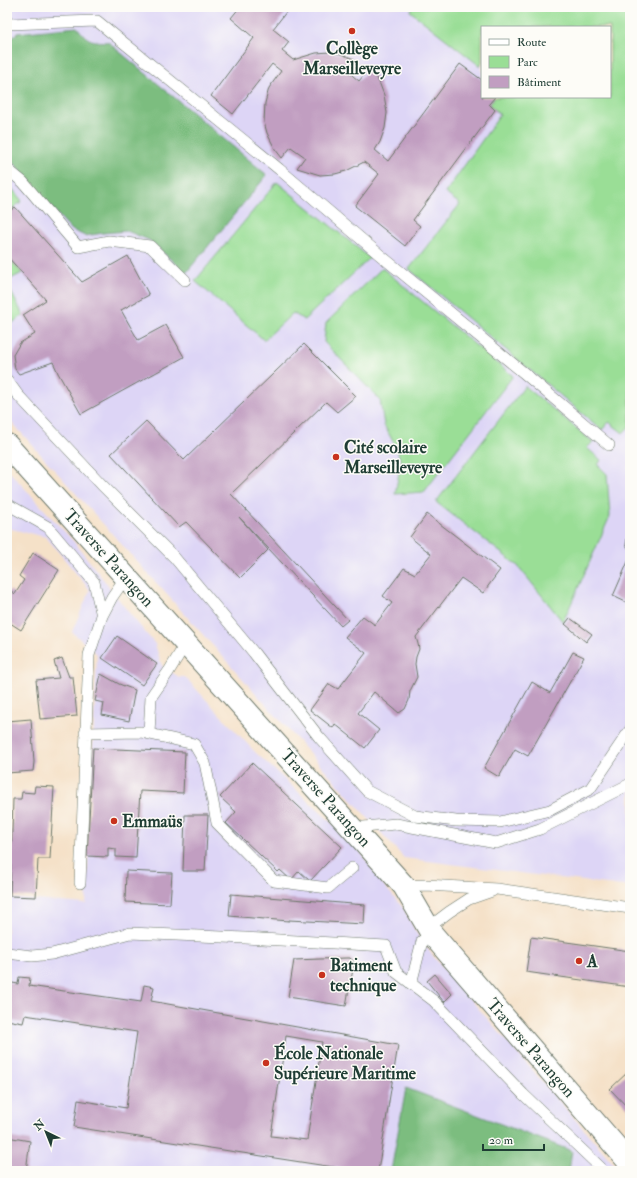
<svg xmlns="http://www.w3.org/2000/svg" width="637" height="1178" font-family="'IM FELL Double Pica',serif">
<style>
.built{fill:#ddd5f6;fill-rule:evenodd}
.green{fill:#9ade96;stroke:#5c8e65}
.forest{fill:#7bbd7f;stroke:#4d7d5a}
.building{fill:#c19ec1;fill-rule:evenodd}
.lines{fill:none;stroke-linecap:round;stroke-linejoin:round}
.lane-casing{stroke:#6a7668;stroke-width:12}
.street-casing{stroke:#6a7668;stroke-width:24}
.lane{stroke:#fff;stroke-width:11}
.street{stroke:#fff;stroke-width:22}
.poi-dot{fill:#c8321e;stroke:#fdfcf7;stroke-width:1.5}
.labels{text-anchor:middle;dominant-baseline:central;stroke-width:3;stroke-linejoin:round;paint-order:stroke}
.poi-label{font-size:17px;font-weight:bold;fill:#1f3d34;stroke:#fdfcf7;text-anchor:start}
.street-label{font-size:17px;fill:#1f3d34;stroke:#fdfcf7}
</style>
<rect width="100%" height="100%" fill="#fdfcf7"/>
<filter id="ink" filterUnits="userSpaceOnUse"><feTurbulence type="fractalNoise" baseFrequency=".025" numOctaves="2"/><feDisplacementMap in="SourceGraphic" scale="8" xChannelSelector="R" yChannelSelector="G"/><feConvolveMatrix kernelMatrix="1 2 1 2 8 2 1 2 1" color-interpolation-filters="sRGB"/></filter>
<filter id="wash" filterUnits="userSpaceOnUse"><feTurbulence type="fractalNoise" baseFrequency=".012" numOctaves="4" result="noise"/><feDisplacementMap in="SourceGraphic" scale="16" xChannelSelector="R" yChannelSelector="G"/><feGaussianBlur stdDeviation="0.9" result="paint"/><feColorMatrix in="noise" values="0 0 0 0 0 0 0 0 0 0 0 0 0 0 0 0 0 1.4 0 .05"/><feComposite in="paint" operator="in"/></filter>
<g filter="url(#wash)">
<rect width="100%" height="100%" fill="#f5e1c8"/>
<path class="built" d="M7 7H630V887L404 858 7 417ZM482 27H610V97H482Z
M7 469 76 544 130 614 155 644 162 666 179 677H185L255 752 356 845 382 883 404 909 416 932 432 955 620 1171H7V898L86 904 97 654 72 632 90 590 46 537 7 528Z"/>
<path class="green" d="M413 7H621L630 18V426L623 433 609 422 602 430 409 269 460 204 445 193 500 115 489 104 495 97H610V27H482V62L480 66 410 11Z
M7 182 22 201 8 212 7 211Z
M277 182 370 258 304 320 293 313 264 340 195 281Z
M7 256 22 273 7 281Z
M382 268 513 376 424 492 395 494 401 462 396 447 384 425 380 400 324 342 326 323Z
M7 284 23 315 7 327Z
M525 386 593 442 587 448 601 460 598 465 607 474 610 516 563 622 518 566 436 502Z"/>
<path class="forest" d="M77 27C88 41 90 41 108 42L267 175 186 273 149 240 127 231 103 233 85 236 72 230 58 215 14 163 7 157V42L17 33Z
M406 1088 572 1151 569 1171H391Z"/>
<g id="blocks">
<path class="building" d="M240 7H290L273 29 289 42 282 51 293 60 316 53 330 52 341 54 354 59 346 70 359 81 368 70 373 74 379 82 384 95 387 113 385 128 380 142 375 150 388 161 460 64 482 80V97H495L489 104 495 110 413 220 420 226 405 246 355 206 379 174 364 162 346 171 335 174 320 175 297 168 305 157 291 147 282 158 275 149 267 133 264 122 265 103 269 88 281 71 272 64 233 114 211 96 254 38 231 18Z
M15 207 82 282 128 256 149 295 121 310 138 340 166 325 184 357 81 414 58 373 53 362 19 374 15 369 13 355 20 343 35 334 23 315 46 300 7 256V213Z
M304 344 356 396 337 412 326 402 231 494 348 620 341 626 239 517 268 550 240 578 186 522 179 527 111 454 146 421 184 460Z
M427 514 500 570 483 593 461 578 416 637 418 644 419 649 416 657 415 664 417 677 410 691 409 700 405 709 399 713 374 692 358 713 379 730 365 748 335 724 333 728 310 710 329 684 338 689 366 653 345 637 363 616 375 625 392 603 383 596 404 568 415 574 431 554 410 537Z
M630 536V551L626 545 627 537Z
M33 553 59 570 21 630 7 621V594L10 590 15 594 24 580 19 576Z
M630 557V604L613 596Z
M570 618 592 634 586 642 565 624Z
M117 636 157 664 142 685 102 658Z
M573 652 584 657 528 756 515 749 499 777 484 768 532 682 550 693Z
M62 658 69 677H73L77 716 40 719 36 680 59 678 54 661Z
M101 674 119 684 135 690 129 721 102 715 104 703 95 701Z
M31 719 34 762 33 771 7 773V721Z
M93 748 185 752 183 793 140 791 136 858 116 857V849L108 848V857L87 856Z
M252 763 342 847 310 881 299 871 291 880 280 870 278 872 226 823 236 812 220 797Z
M35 786 54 787 50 859H38L36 897 10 896 13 799H21L22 792 34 793Z
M185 815H208L205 871H183Z
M126 871 172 873 170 904 125 902Z
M231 894 365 905 364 924 289 920V921L229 916Z
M531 937 630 951V987L526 972Z
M346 958H350L353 961 354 965 350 984 361 986 362 988 360 991 349 989 346 1006 288 997 294 960Z
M435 974 452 994 444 1002 427 981Z
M19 977 30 978 29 986 141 1002 144 985 154 987 151 1001 398 1045 378 1171H359L74 1127 78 1100 126 1108 137 1032 25 1015 23 1023 7 1020V982L18 984ZM286 1036 322 1042 307 1140 271 1136Z
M630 1070V1110L610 1089Z
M7 1137 30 1141 26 1171H7Z"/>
</g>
</g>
<g filter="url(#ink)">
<use href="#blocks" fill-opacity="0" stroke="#6a7668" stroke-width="1"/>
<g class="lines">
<g class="lane-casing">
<path id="lane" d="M7 24 97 21 279 169 380 255 524 373 609 445
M7 169 23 182 78 247 109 241 150 246 185 280
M7 380 17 394 102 485 174 557 254 653 319 737 367 791 415 816 456 821 500 822 550 810 590 789 630 730
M7 504 48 527 94 582 102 616
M85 733 141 732 194 744 205 763 217 823 274 881 328 888 352 868
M149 733 151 697 169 671 186 643
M353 828 396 824 496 843 540 829 630 784
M80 883 89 655 102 616 112 597 126 577
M404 886 426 885 497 889 630 908
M428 928 449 912 469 899 492 891
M7 953 32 956 52 954 130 933 245 938 386 946 396 972 434 1001 523 1094 600 1167 601 1171
M411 984 422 941 432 934"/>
</g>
<g class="street-casing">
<path id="street" d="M7 445 404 886 432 934 630 1163"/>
</g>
<use href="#lane" class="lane"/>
<use href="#street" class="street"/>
</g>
</g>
<g class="poi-dot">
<circle cx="352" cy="31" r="4"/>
<circle cx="336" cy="457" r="4"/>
<circle cx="114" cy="821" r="4"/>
<circle cx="579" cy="961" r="4"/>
<circle cx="322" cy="975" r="4"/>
<circle cx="266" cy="1063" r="4"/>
</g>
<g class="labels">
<g class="poi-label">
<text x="352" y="48" text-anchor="middle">Collège<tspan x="352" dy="20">Marseilleveyre</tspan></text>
<text x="344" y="447">Cité scolaire<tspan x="344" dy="20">Marseilleveyre</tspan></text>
<text x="122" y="821">Emmaüs</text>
<text x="587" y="961">A</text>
<text x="330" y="965">Batiment<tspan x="330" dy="20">technique</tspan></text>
<text x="274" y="1053">École Nationale<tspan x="274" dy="20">Supérieure Maritime</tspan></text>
</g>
<g class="street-label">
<text transform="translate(109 558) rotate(48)">Traverse Parangon</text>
<text transform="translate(326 798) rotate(48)">Traverse Parangon</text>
<text transform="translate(531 1048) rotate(49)">Traverse Parangon</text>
</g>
</g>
<rect width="637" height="1178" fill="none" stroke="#fdfcf7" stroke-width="24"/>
<rect x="481" y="26" width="130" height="72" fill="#fdfcf7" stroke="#a4b0a9"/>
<rect x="489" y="39" width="20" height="6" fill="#ffffff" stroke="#a4b0a9"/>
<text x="517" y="46" font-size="12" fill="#1f3d34">Route</text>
<rect x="489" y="56" width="20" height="12" fill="#9ade96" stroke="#a4b0a9"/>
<text x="517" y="66" font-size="12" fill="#1f3d34">Parc</text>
<rect x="489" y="76" width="20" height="12" fill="#c19ec1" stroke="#a4b0a9"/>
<text x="517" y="86" font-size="12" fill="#1f3d34">Bâtiment</text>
<g transform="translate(46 1132) rotate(317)" stroke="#fdfcf7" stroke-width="3" paint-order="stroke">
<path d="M0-3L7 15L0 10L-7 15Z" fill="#1f3d34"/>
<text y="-6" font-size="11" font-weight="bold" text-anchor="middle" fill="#1f3d34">N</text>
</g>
<path d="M483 1144v6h61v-6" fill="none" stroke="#1f3d34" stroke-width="2"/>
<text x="489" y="1144" font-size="12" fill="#1f3d34" stroke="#fdfcf7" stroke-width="3" paint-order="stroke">20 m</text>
</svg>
